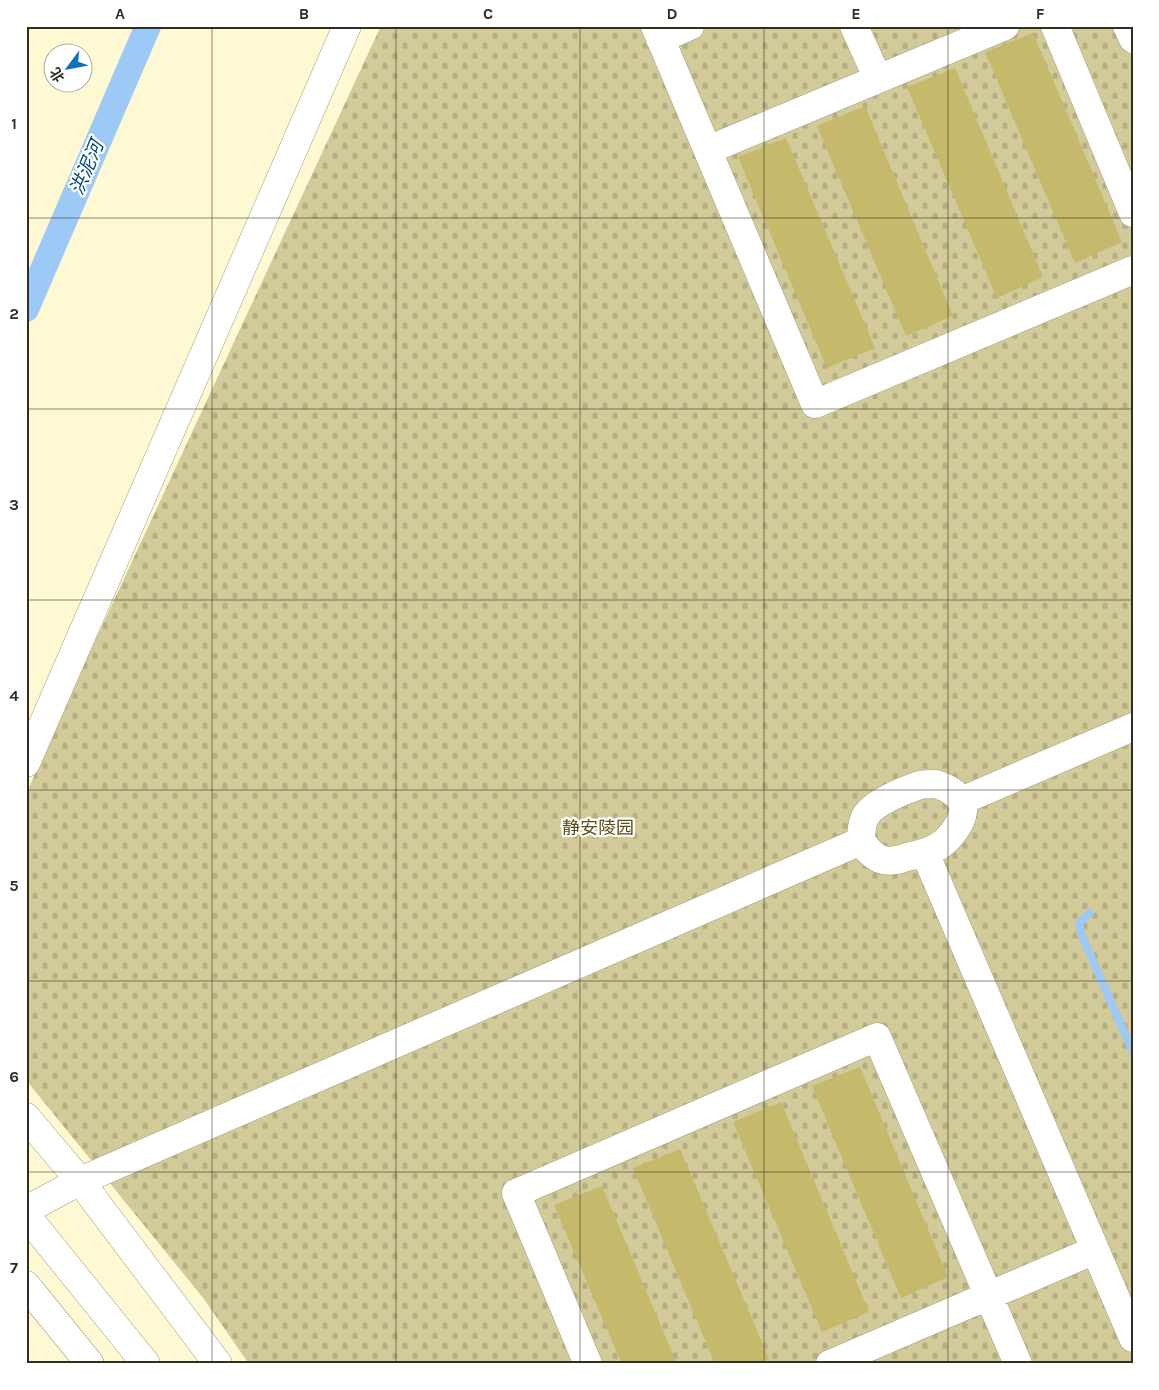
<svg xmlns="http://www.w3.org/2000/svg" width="1159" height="1390" font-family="Karla,'Noto Sans SC',sans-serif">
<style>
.cemetery{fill:url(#cemetery-stones)}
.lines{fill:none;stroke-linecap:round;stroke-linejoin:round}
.stream{stroke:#9cc9f6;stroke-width:8}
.canal{stroke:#9cc9f6;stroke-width:26}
.building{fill:#c5b96c}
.minor-casing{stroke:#a39e7b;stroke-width:29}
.highway-casing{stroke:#a39e7b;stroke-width:29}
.minor{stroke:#fff;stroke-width:28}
.highway{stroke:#fff;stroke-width:28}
.grid{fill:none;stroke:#312e20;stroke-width:1;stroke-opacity:0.55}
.labels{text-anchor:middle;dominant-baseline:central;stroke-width:4.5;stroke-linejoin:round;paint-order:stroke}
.park-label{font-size:18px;fill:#5a5016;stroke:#fff}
.water-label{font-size:19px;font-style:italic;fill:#024677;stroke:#fff}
.neatline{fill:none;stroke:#312e20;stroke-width:2}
.grid-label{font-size:16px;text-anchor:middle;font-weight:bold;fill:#312e20}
</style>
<defs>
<pattern id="cemetery-stones" width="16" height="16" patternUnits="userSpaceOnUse" patternTransform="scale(1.25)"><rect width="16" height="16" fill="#d2ca98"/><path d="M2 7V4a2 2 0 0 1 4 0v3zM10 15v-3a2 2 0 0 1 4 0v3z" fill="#b5ae83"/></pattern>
</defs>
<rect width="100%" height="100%" fill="#fef8d3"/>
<path class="cemetery" d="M381 26H1133V1364H249L204 1299 26 1080V795L49 740Z"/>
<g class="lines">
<path class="stream" d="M1090 913 1079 923 1082 936 1133 1052"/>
<path class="canal" d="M26 309 148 26"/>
</g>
<path class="building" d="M1033 33 1122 242 1075 263 985 52Z
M955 68 1043 277 997 298 907 87Z
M865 106 953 316 906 336 817 126Z
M786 138 875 348 827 368 738 157Z
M860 1067 948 1277 901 1298 812 1086Z
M781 1102 869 1312 822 1332 733 1122Z
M680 1149 769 1359 757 1364H715L633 1168Z
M602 1186 677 1364H622L554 1205Z"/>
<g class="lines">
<g class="minor-casing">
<path id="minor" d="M655 26 815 404 1133 270
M854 26 878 79
M1055 26 1133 213
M1127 26 1133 39
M660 39 690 26
M708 150 1005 26
M26 763 347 26
M936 784C945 787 956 792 961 801 969 816 951 838 939 846 930 852 918 855 907 857 899 860 888 862 880 859 871 855 866 848 861 841 861 833 862 824 865 817 872 803 905 790 920 785 925 784 931 784 936 784Z
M961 801 1133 727
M925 853 1133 1338
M26 1117 80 1181 218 1364
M26 1210 80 1181 861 841
M588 1364 516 1193 877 1037 1018 1364
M830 1364 1095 1250"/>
</g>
<g class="highway-casing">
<path id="highway" d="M26 1215 146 1364
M26 1285 90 1364"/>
</g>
<use href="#minor" class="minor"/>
<use href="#highway" class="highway"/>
</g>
<path class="grid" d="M212 26V1364M396 26V1364M580 26V1364M764 26V1364M948 26V1364M26 218H1133M26 409H1133M26 600H1133M26 790H1133M26 981H1133M26 1172H1133"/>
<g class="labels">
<g class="park-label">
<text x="598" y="828">静安陵园</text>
</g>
<g class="water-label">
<text transform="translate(87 168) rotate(-67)">洪泥河</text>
</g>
</g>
<rect width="1159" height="1390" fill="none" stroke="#ffffff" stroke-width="55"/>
<g transform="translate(68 68) rotate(238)"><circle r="24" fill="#ffffff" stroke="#adaba6"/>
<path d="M0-4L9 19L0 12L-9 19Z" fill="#0c73bf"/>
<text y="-8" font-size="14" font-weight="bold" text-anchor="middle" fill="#312e20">北</text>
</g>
<rect x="28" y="28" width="1104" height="1334" class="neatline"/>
<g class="grid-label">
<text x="120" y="19">A</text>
<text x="304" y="19">B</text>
<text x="488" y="19">C</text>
<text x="672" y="19">D</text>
<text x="856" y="19">E</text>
<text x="1040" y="19">F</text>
<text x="14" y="129">1</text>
<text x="14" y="319">2</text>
<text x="14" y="510">3</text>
<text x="14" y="701">4</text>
<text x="14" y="891">5</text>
<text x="14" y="1082">6</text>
<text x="14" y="1273">7</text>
</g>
</svg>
